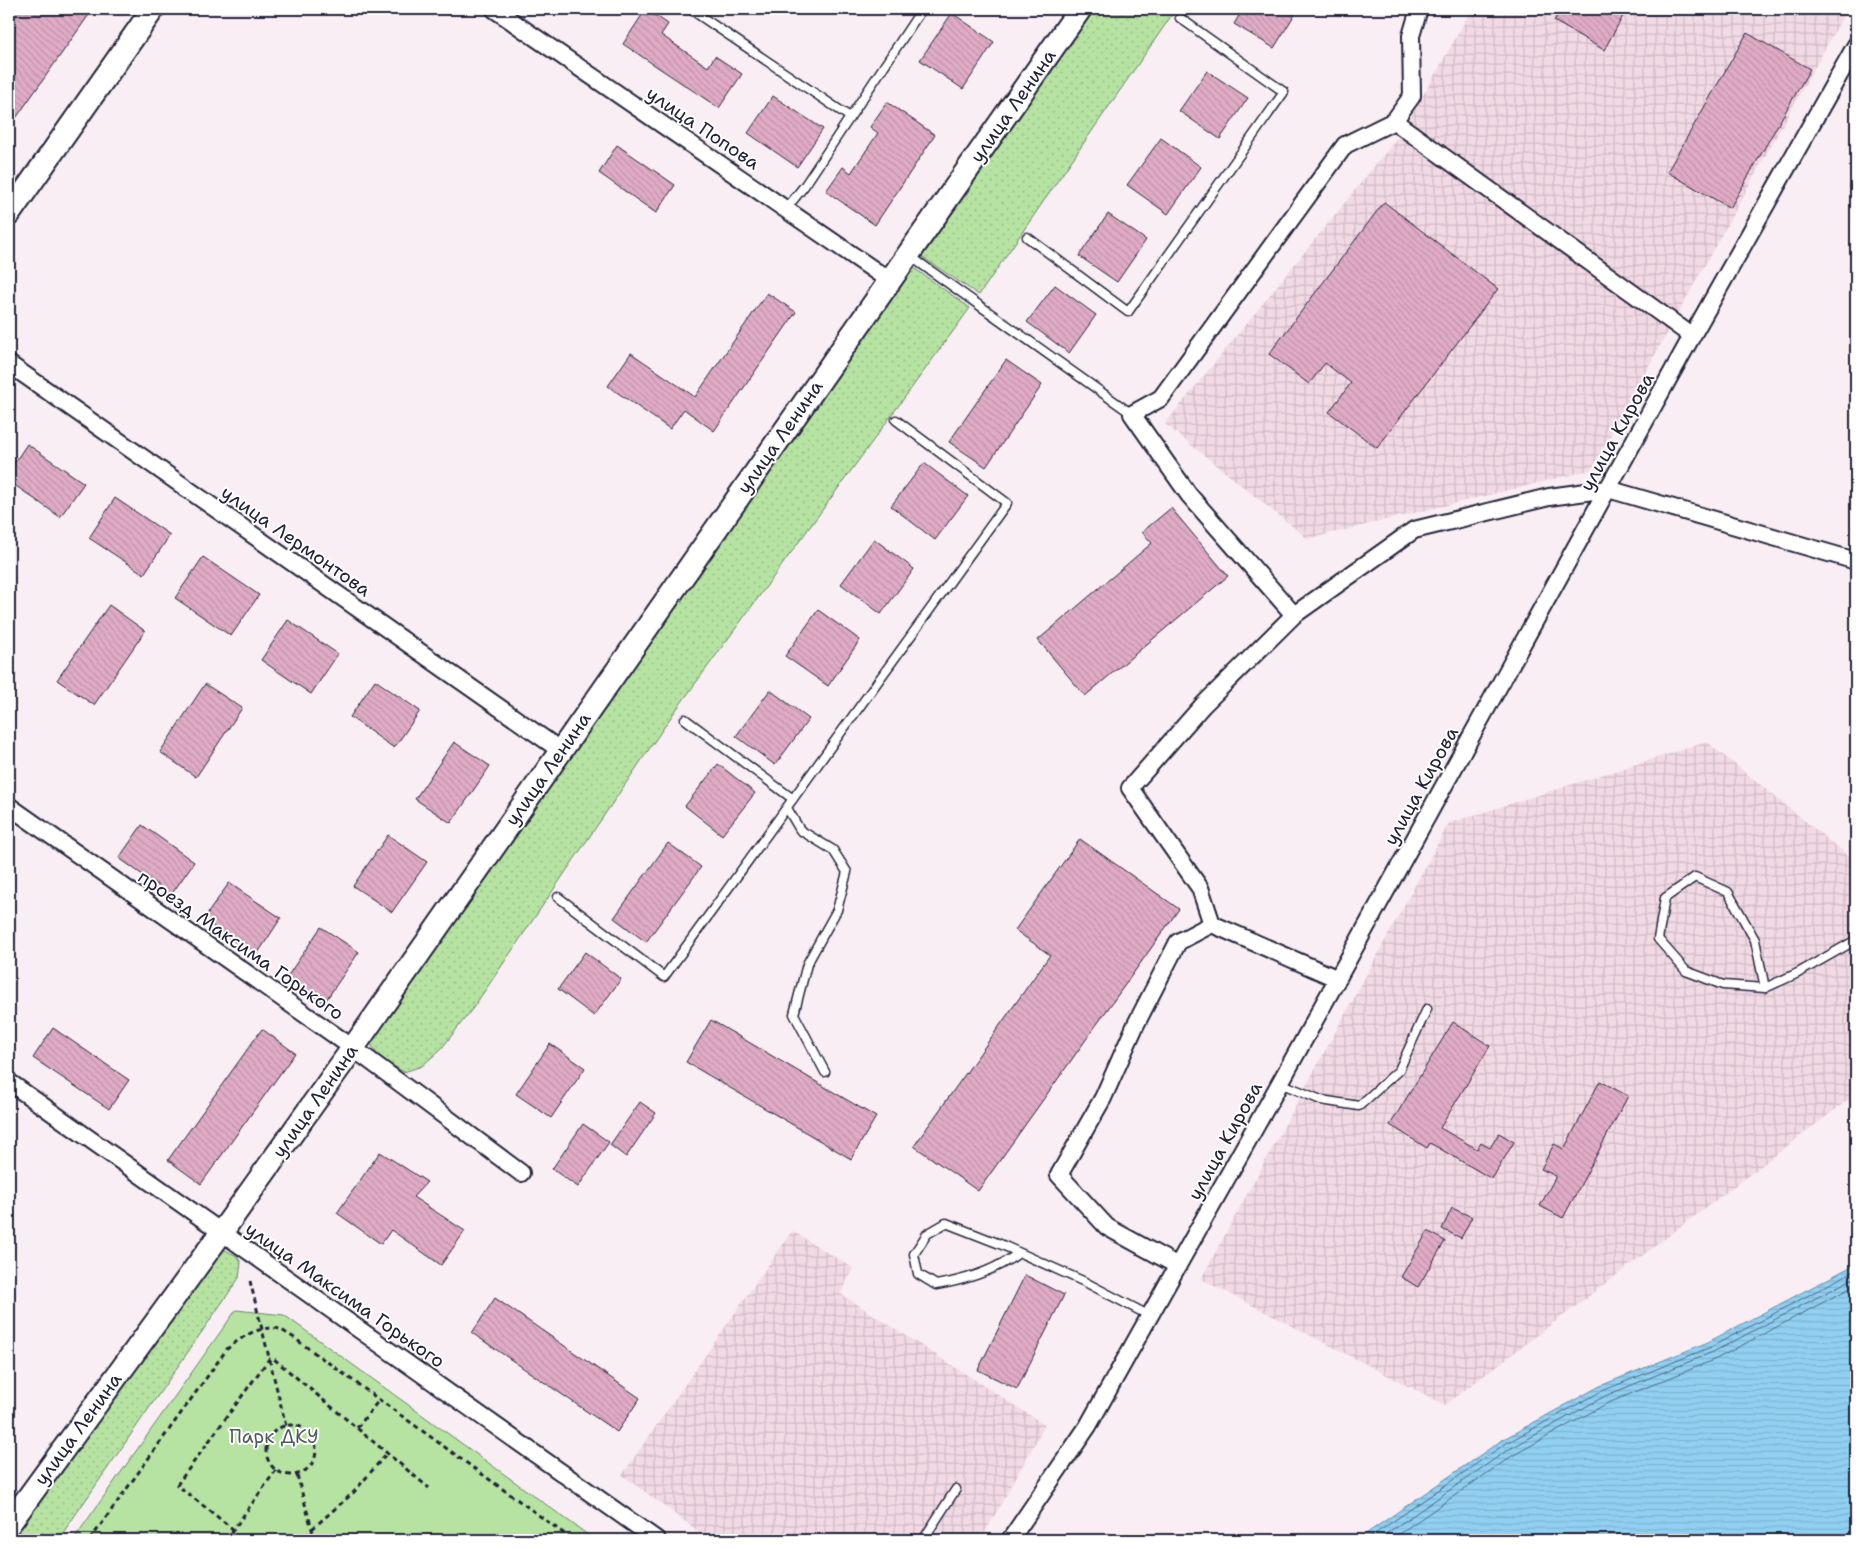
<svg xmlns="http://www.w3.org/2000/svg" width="1865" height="1549" font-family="'Shantell Sans',sans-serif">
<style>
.industrial{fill:url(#industrial-grid)}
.grass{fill:url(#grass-dots);stroke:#6c826e}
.park{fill:#b6e3a1;stroke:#6c826e}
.water{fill:url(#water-rules);stroke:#658aa9}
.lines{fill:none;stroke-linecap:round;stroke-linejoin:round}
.shore{stroke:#4e6884;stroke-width:1}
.building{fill:url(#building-back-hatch);stroke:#22223b}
.lane-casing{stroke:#22223b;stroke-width:11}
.street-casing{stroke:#22223b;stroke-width:20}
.secondary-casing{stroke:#22223b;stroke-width:26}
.path{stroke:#22223b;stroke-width:3;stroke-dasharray:5 4;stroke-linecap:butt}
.lane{stroke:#fff;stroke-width:8}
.street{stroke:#fff;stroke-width:16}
.secondary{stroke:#fff;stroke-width:22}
.labels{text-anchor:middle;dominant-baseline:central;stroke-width:4;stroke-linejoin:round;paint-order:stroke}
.street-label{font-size:19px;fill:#22223b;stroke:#fff}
.park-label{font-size:19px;fill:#4e5c5a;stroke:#fff}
</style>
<defs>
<pattern id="industrial-grid" width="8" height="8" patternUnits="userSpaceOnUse" patternTransform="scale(1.25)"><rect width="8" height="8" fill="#f2dae5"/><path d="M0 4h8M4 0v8" fill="none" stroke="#cfbbc5"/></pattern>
<pattern id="grass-dots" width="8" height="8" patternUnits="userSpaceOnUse" patternTransform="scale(1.25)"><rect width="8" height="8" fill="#b6e3a1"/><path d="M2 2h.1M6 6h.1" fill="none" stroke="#9cc28c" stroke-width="1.8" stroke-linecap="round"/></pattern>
<pattern id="water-rules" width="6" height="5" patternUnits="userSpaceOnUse" patternTransform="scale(1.25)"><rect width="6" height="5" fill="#91d0f2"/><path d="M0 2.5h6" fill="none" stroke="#7db2d0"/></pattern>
<pattern id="building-back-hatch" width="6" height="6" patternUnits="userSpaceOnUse" patternTransform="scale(1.25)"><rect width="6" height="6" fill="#e0abc5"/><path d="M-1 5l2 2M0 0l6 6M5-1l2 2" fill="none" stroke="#c093aa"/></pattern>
</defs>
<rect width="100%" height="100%" fill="#f9eef3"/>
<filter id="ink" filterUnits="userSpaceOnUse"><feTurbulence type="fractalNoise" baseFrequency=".02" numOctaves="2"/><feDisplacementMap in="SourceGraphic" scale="10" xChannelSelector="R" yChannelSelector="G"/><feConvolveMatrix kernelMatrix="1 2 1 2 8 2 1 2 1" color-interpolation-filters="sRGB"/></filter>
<g filter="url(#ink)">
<path class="industrial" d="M1472 9H1847L1591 470 1308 539 1165 424 1403 131Z
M1707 742 1856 862V1094L1445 1405 1201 1279 1449 823Z
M792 1231 853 1268 841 1294 1045 1425 981 1540H710L622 1475Z"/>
<path class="grass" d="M1095 9H1176L979 295 922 257Z
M914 268 970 308 673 714 473 1008 441 1049 422 1066 404 1072C390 1064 376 1058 371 1043Z
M221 1248 237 1256 241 1263 239 1278 58 1540H11L165 1322Z"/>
<path class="park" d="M236 1310 284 1315 595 1540H73Z"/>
<path class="water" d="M1856 1264V1540H1357L1502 1440 1600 1386 1708 1342Z"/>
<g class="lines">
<path class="shore" d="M1366 1540 1505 1444 1602 1391 1711 1347 1856 1270
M1377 1540 1508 1450 1605 1396 1713 1352 1856 1277
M1390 1540 1512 1456 1608 1403 1716 1359 1856 1285"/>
</g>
<path class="building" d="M9 9H93L9 128Z
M646 9 668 24 661 35 708 67 715 56 742 74 719 108 623 44Z
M1243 9H1298L1274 48 1234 24Z
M1561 9H1627L1604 50 1554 21Z
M952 13 994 42 963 89 920 60Z
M1747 33 1810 69 1730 208 1667 172Z
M1207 71 1248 98 1220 139 1179 111Z
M773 96 823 129 797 167 748 133Z
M887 102 935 135 875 225 826 191 843 167 851 173 878 133 870 127Z
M1161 138 1201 167 1168 214 1127 185Z
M617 145 675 185 656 213 599 173Z
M1384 202 1498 289 1377 448 1329 412 1351 383 1325 363 1309 384 1269 354Z
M1108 214 1146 240 1117 282 1079 256Z
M1055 285 1096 315 1069 353 1027 322Z
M767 293 796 312 714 431 684 409 670 429 608 386 631 353 695 397Z
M1006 360 1042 385 986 467 949 442Z
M27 444 84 483 60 517 9 481V471Z
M924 463 968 496 935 540 891 506Z
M115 498 170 535 144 574 89 538Z
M1171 508 1228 576 1085 696 1038 640 1152 543 1142 532Z
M874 539 914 569 881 614 841 584Z
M203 557 259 595 231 636 175 598Z
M109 605 145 631 94 705 57 680Z
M818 610 860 640 828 686 785 656Z
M288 620 338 654 311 694 261 660Z
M375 680 420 711 394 748 350 717Z
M205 684 242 708 196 777 160 752Z
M770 690 809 719 775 765 736 736Z
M454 742 490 766 451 823 415 799Z
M718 764 755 793 722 835 685 806Z
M142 825 194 862 171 895 119 858Z
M388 835 427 862 392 912 353 886Z
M1080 839 1179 909 978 1191 914 1146 1050 955 1015 930Z
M668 843 701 867 646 942 614 918Z
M229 883 281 918 256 956 203 920Z
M321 927 359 952 324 1003 287 977Z
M585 952 621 979 594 1016 558 989Z
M711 1020 876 1117 851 1159 686 1062Z
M1453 1022 1490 1046 1440 1128 1477 1149 1481 1143 1490 1148 1499 1133 1514 1142 1492 1179 1430 1143 1427 1148 1390 1125Z
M53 1028 129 1080 109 1109 33 1058Z
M262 1029 295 1053 201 1184 168 1160Z
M550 1044 585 1068 551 1118 516 1094Z
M1600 1081 1628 1096 1563 1218 1540 1206 1556 1176 1541 1169 1554 1144 1564 1149Z
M640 1102 656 1113 626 1157 610 1145Z
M583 1124 609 1142 578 1187 552 1169Z
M380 1152 427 1182 413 1197 465 1231 441 1265 391 1230 381 1244 337 1213Z
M1452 1208 1472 1217 1461 1238 1442 1229Z
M1428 1231 1445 1241 1418 1287 1401 1277Z
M1025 1275 1064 1295 1017 1389 978 1370Z
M495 1298 640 1398 617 1432 472 1333Z"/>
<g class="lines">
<g class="lane-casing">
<path id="lane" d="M690 9 850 117
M786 209 805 185 922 9
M1027 237 1128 312 1284 92 1180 18
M910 256 1132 414
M685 719 793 799
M787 808 800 830 833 850 847 872 837 910 807 964 794 1014 825 1072
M558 897 664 977 1007 503 896 420
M1765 988 1755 940 1728 892 1695 877 1665 898 1658 939 1686 971 1723 985 1765 988 1798 973 1856 940
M1280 1083 1321 1100 1359 1106 1399 1070 1427 1009
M1019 1253C994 1271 967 1280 936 1285L918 1274 914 1254 927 1234 946 1223 1000 1244 1085 1282 1150 1316
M923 1540 956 1489"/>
</g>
<g class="street-casing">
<path id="street" d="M494 9 890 281
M1394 121 1412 96 1411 36 1419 9
M1692 336 1394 121 1345 145 1161 398 1132 414 1189 495 1294 615 1414 530 1549 497 1608 489 1856 561
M9 364 560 750
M9 806 353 1048 521 1173
M1212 924 1338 979
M9 1082 657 1540
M1178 1266 1107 1227 1059 1175 1103 1098 1136 1024 1178 942 1212 924 1200 888 1130 788 1203 705 1294 615
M1010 1540 1088 1426 1280 1083 1692 336 1856 45"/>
</g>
<g class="secondary-casing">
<path id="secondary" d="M9 214 153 9
M9 1524 221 1233 353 1048 1080 9"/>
</g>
<path class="path" d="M250 1281 286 1426
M266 1450a25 25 0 1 1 50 0a25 25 0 1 1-50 0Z
M357 1428 379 1400
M297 1475 315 1540
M312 1529 354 1492 387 1453
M234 1530 177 1485 269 1359H274L429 1488
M90 1540 227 1349C240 1338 261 1324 279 1329 282 1330 286 1333 290 1335L573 1540
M226 1540 276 1470"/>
<use href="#lane" class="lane"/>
<use href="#street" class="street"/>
<use href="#secondary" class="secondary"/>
</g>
</g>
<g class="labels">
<g class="street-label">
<text transform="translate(1013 106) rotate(-55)">улица Ленина</text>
<text transform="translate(703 128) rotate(34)">улица Попова</text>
<text transform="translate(1617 432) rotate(-61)">улица Кирова</text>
<text transform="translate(780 437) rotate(-55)">улица Ленина</text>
<text transform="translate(296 541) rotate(35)">улица Лермонтова</text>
<text transform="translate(548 769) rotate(-55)">улица Ленина</text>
<text transform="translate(1421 786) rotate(-61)">улица Кирова</text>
<text transform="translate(241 945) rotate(35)">проезд Максима Горького</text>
<text transform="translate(315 1101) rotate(-55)">улица Ленина</text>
<text transform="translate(1225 1141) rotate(-61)">улица Кирова</text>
<text transform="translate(345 1295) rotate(35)">улица Максима Горького</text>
<text transform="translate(78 1429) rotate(-54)">улица Ленина</text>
</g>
<g class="park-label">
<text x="274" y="1436">Парк ДКУ</text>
</g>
</g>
<rect width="1865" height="1549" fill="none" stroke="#fff" stroke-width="30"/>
<rect x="15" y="15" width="1835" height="1519" fill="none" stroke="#22223b" stroke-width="2" filter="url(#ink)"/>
</svg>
